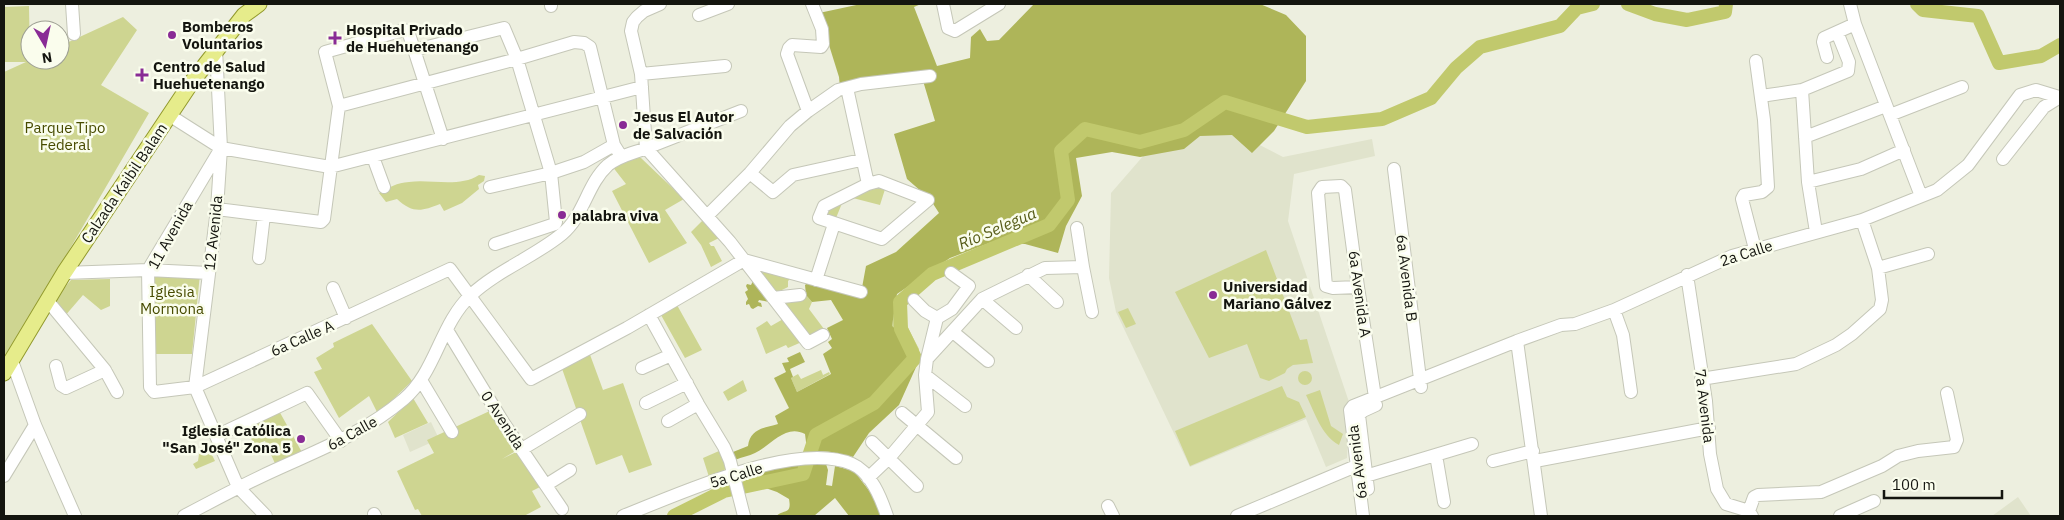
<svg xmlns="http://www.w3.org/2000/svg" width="2064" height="520" font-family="'IBM Plex Sans',sans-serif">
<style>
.built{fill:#e0e3cc}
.green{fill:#ced591}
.forest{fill:#aeb559}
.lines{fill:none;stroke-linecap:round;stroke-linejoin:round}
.river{stroke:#c1c96d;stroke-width:14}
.minor-casing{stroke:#c5c7b8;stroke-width:14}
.major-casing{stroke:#92992d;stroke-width:17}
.minor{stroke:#fff;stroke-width:12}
.major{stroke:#e6ec8b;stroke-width:15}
.poi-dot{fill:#892b95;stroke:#fafded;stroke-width:2}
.labels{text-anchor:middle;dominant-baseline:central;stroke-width:5;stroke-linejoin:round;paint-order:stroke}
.poi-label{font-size:15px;font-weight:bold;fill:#14150f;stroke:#fafded;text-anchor:start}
.park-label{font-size:15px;fill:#474b00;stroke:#fafded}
.street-label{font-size:15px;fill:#14150f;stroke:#fafded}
.water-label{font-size:16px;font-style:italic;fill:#565b17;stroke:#fafded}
</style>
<rect width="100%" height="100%" fill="#edefdf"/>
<path class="built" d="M1209 128 1242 136 1283 157 1372 139 1375 156 1294 174 1288 221 1349 402 1347 458 1326 467 1306 419 1190 467 1116 312 1109 278 1111 193 1151 147Z
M431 422 439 439 410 452 403 435Z
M2018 497 2031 516H1992Z"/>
<path class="green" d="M29 6 30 60H60V46L123 17 137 30 101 85 149 113 4 362V72L26 62H4V7Z
M630 157 641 158 684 199 665 210 687 243 649 263 612 191 626 184 612 166Z
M479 175 485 176 484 181 478 185 479 189 462 203 444 211 440 204C422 211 413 214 397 199L386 202 379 193C389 187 397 183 409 182 431 179 459 188 479 175Z
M874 179 887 183 880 205 845 196 836 218 817 211 819 203Z
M704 219 719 238 709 243 711 246H714L722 261 711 267 701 245 691 232Z
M1051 228 1015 245 996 249 948 269 930 281 902 305 904 320 919 349 917 361 877 404 817 438 812 454 808 453 809 443 892 326 894 300 923 274 1007 239Z
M1266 250 1300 340 1307 339 1313 363 1293 365 1287 369 1285 373 1269 381 1260 378 1247 344 1209 358 1175 292Z
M754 265 792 277 788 281V287L776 293Z
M146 274H200L192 354H151Z
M110 279V306L101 310 83 295 64 317 49 306 71 280Z
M806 295 812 302 809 309 824 329 808 338 778 299Z
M677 305 702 350 685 358 661 315Z
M1128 308 1136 324 1126 328 1118 312Z
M785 318 804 341 788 348 786 345 766 354 756 328 767 321 771 326Z
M372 324 412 381 378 414 369 396 339 418 314 372 322 369 316 358 334 347 333 343Z
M589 352 603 390 623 383 652 465 629 473 622 455 596 465 560 363Z
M821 370 823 375 829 372 830 374 797 392 791 378 798 374 801 379Z
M1298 378a7 7 0 1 1 14 0a7 7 0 1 1-14 0Z
M743 380 747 391 728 401 723 392Z
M1282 386 1287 397 1299 402 1306 417 1190 466 1175 431Z
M1320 390 1331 426 1343 434 1339 445C1321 435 1315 413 1306 395Z
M413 398 428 423 395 438 388 422Z
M278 409 304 456 277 468 265 441 254 445 245 425Z
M494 409 519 449 502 459 520 450 540 487 532 491 541 507 524 516H422L418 509 415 510 397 471 434 453 427 440Z
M205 441 215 461 196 469 193 464 198 461 199 454 203 452 200 443Z
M719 451 726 467 724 471 709 477 703 458Z"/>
<path class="forest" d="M861 4H921L914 7 937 66 970 58 971 37 980 29 987 41 999 40 1034 4H1260L1286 15 1306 36V81L1274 131 1252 153 1232 135 1200 136 1184 149 1140 157 1112 152 1076 158 1082 196 1066 226 1058 253 1025 244 992 242 950 258 897 294 892 326 915 346 917 365 899 405 869 433 853 457 831 452 807 450 805 434C785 424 772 445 755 453 749 456 742 457 735 460L733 452 748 446C750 429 764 428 778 424L775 416 789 408 774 378 786 372 782 363 789 362 787 358 800 352 805 362 790 369 793 377 791 378 797 392 831 374 823 354 832 348 828 342 832 339 827 328 843 320 831 300 812 302 806 295 805 285 810 281 861 293 866 266 896 252 939 213 930 199 907 179 894 134 935 121 921 74 840 88 839 77 819 13Z
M753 281 769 302 759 300 758 302 761 303 762 307 758 306 753 309 751 308 749 304 746 305V302L748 299 745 292 748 290 746 286 747 284 751 285Z
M798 462 826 464 828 470 826 485 832 486 835 466 854 471 874 497 883 516H849L835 498 814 516H776C784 509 792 515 789 499L777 492 760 486 756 474Z"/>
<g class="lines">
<path class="river" d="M1628 4 1655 14 1687 20 1725 12 1726 4
M1917 4 1923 10 1978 16 1999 63 2041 56 2060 45
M674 516 724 491 803 474 816 435 874 403 915 358 901 329 900 302 932 274 1049 225 1068 200 1061 151 1085 129 1140 142 1184 130 1225 102 1307 127 1382 119 1431 98 1456 68 1480 47 1560 26 1577 8 1593 4"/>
<g class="minor-casing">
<path id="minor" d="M72 4 74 34
M551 4V6
M660 4 644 11 637 17 633 22 631 31 641 74 646 148 730 242 808 343 823 335
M943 4 948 28 955 31 999 4
M1850 4 1855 24 1921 196
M699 15 728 4
M216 49 221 148 217 209 195 387 238 487 266 516
M415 50 504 28 517 59 551 173 556 222 555 224 495 244
M1827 57 1823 42 1824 38 1855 24
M641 74 725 66
M847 88 868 184
M1802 90 1808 182 1816 232
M1761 96 1802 90 1848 71 1849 62 1837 32
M339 106 517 59 574 42 584 43 590 47 614 145 621 156
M808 111 787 54 789 48 792 45 821 47 823 44 822 29 812 4
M169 115 221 148 330 167 642 87
M1890 115 1962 87
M1805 137 1886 106
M221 148 148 270 150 387 154 392 195 387 450 269 531 379 627 328 744 260 861 292
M373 157 384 187
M2003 159 2044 107 2060 97
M1394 169 1421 387
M750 173 773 192 793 175 861 160
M879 181 928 200 882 239 819 218 824 206 868 184Z
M1808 182 1861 169 1904 150
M490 187 551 173 584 162 614 145
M217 209 321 222 324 219 339 106 325 52 404 30 408 31 443 139
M707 216 750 173 790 126 808 111 838 90 861 84 930 76
M1077 228 1083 267
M1755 249 1742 199 1744 195 1762 192 1768 187 1764 120 1756 61
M259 258 264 215
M1878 268 1928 254
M64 273 148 270 209 273
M1028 275 1057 302
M1687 275 1706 401 1710 454 1717 489 1726 504 1749 511 1752 516
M816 280 834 224
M1358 287 1333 288 1326 286 1318 193 1322 187 1341 186 1345 190 1358 287 1375 397
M333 288 346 318
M773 298 800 295
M982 299 1016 328
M47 300 105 370 66 388 61 385 56 366
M914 300 925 311 937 318
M1614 310 1623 335 1631 392
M649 315 698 404 724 447 730 461 744 516
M447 330 503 422 562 509
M953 332 988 361
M1517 341 1541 516
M927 359 937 318 952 309 969 286 951 273
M12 361 35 425 75 516
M642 368 671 355
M105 370 117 392
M925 375 965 406
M1701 379 1796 364 1836 345 1852 334 1880 309 1882 300 1878 268 1862 220
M421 380 452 432
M646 403 687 383
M902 413 956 458
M668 421 698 404
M216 436 307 393 341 441
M872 442 917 486
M522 449 580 414
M1436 455 1444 502
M1493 461 1533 451
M1535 461 1709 428
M4 476 35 425
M868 478 889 458 928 412 925 375 927 359 982 299 1045 268 1083 267 1092 312
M1359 478 1472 444
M546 485 570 470
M1368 489 1359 415 1363 411 1376 405
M1108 506 1113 516
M1749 511 1754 497 1758 495 1821 492 1882 466 1898 456 1918 451 1954 447 1957 440 1947 393
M374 514 375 516
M184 516C214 500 244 484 275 470 321 449 364 433 404 399 436 372 440 324 471 295 498 270 534 257 562 234 584 216 587 184 608 165 620 155 635 153 649 147 680 135 710 123 741 111
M623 516C679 494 795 440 852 464 871 472 881 498 887 516
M1237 516 1356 466
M1363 516 1350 410 1353 406 1517 341 1561 325 1575 324 1614 310 1732 256 1862 220 1937 190 1968 165 2020 95 2036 90 2059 97
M1840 516 1874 501"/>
</g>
<g class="major-casing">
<path id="major" d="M4 373 64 273 191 83 244 15 259 4"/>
</g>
<use href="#minor" class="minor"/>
<use href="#major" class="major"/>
</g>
<g class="poi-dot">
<circle cx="172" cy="35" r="5"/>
<path d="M332.5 30.5h5v5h5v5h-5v5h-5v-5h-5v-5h5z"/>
<path d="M139.5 67.5h5v5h5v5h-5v5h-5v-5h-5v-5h5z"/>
<circle cx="623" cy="125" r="5"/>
<circle cx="562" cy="215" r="5"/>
<circle cx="1213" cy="295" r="5"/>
<circle cx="301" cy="439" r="5"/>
</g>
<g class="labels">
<g class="poi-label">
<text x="182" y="26">Bomberos<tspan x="182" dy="17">Voluntarios</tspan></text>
<text x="346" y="29">Hospital Privado<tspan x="346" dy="17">de Huehuetenango</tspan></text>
<text x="153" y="66">Centro de Salud<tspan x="153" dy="17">Huehuetenango</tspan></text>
<text x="633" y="116">Jesus El Autor<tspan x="633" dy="17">de Salvación</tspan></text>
<text x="572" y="215">palabra viva</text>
<text x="1223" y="286">Universidad<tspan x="1223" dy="17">Mariano Gálvez</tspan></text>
<text x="291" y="430" text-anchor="end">Iglesia Católica<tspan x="291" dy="17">"San José" Zona 5</tspan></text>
</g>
<g class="park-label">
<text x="65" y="127">Parque Tipo<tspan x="65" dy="17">Federal</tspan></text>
<text x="172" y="291">Iglesia<tspan x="172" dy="17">Mormona</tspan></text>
</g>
<g class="street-label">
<text transform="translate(124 183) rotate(-56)">Calzada Kaibil Balam</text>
<text transform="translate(213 233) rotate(-84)">12 Avenida</text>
<text transform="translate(170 235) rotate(-61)">11 Avenida</text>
<text transform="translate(1746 253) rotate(-18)">2a Calle</text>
<text transform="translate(1407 278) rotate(83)">6a Avenida B</text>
<text transform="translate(1360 294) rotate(82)">6a Avenida A</text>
<text transform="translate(302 338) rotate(-24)">6a Calle A</text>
<text transform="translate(1705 406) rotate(83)">7a Avenida</text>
<text transform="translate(503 420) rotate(57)">0 Avenida</text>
<text transform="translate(352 433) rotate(-29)">6a Calle</text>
<text transform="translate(1357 462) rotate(-97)">6a Avenida</text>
<text transform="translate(736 475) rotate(-17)">5a Calle</text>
</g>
<g class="water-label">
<text transform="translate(997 228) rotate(-23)">Río Selegua</text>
</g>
</g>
<rect width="2064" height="520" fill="none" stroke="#14150f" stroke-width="10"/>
<g transform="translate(45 45) rotate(171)"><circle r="24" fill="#fafded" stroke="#9ea094"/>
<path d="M0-4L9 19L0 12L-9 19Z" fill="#892b95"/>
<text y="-8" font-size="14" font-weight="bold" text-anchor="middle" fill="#14150f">N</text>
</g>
<path d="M1884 490v8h118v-8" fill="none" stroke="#14150f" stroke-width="2.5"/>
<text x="1892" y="490" font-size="15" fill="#14150f" stroke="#fafded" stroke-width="4" paint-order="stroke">100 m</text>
</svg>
